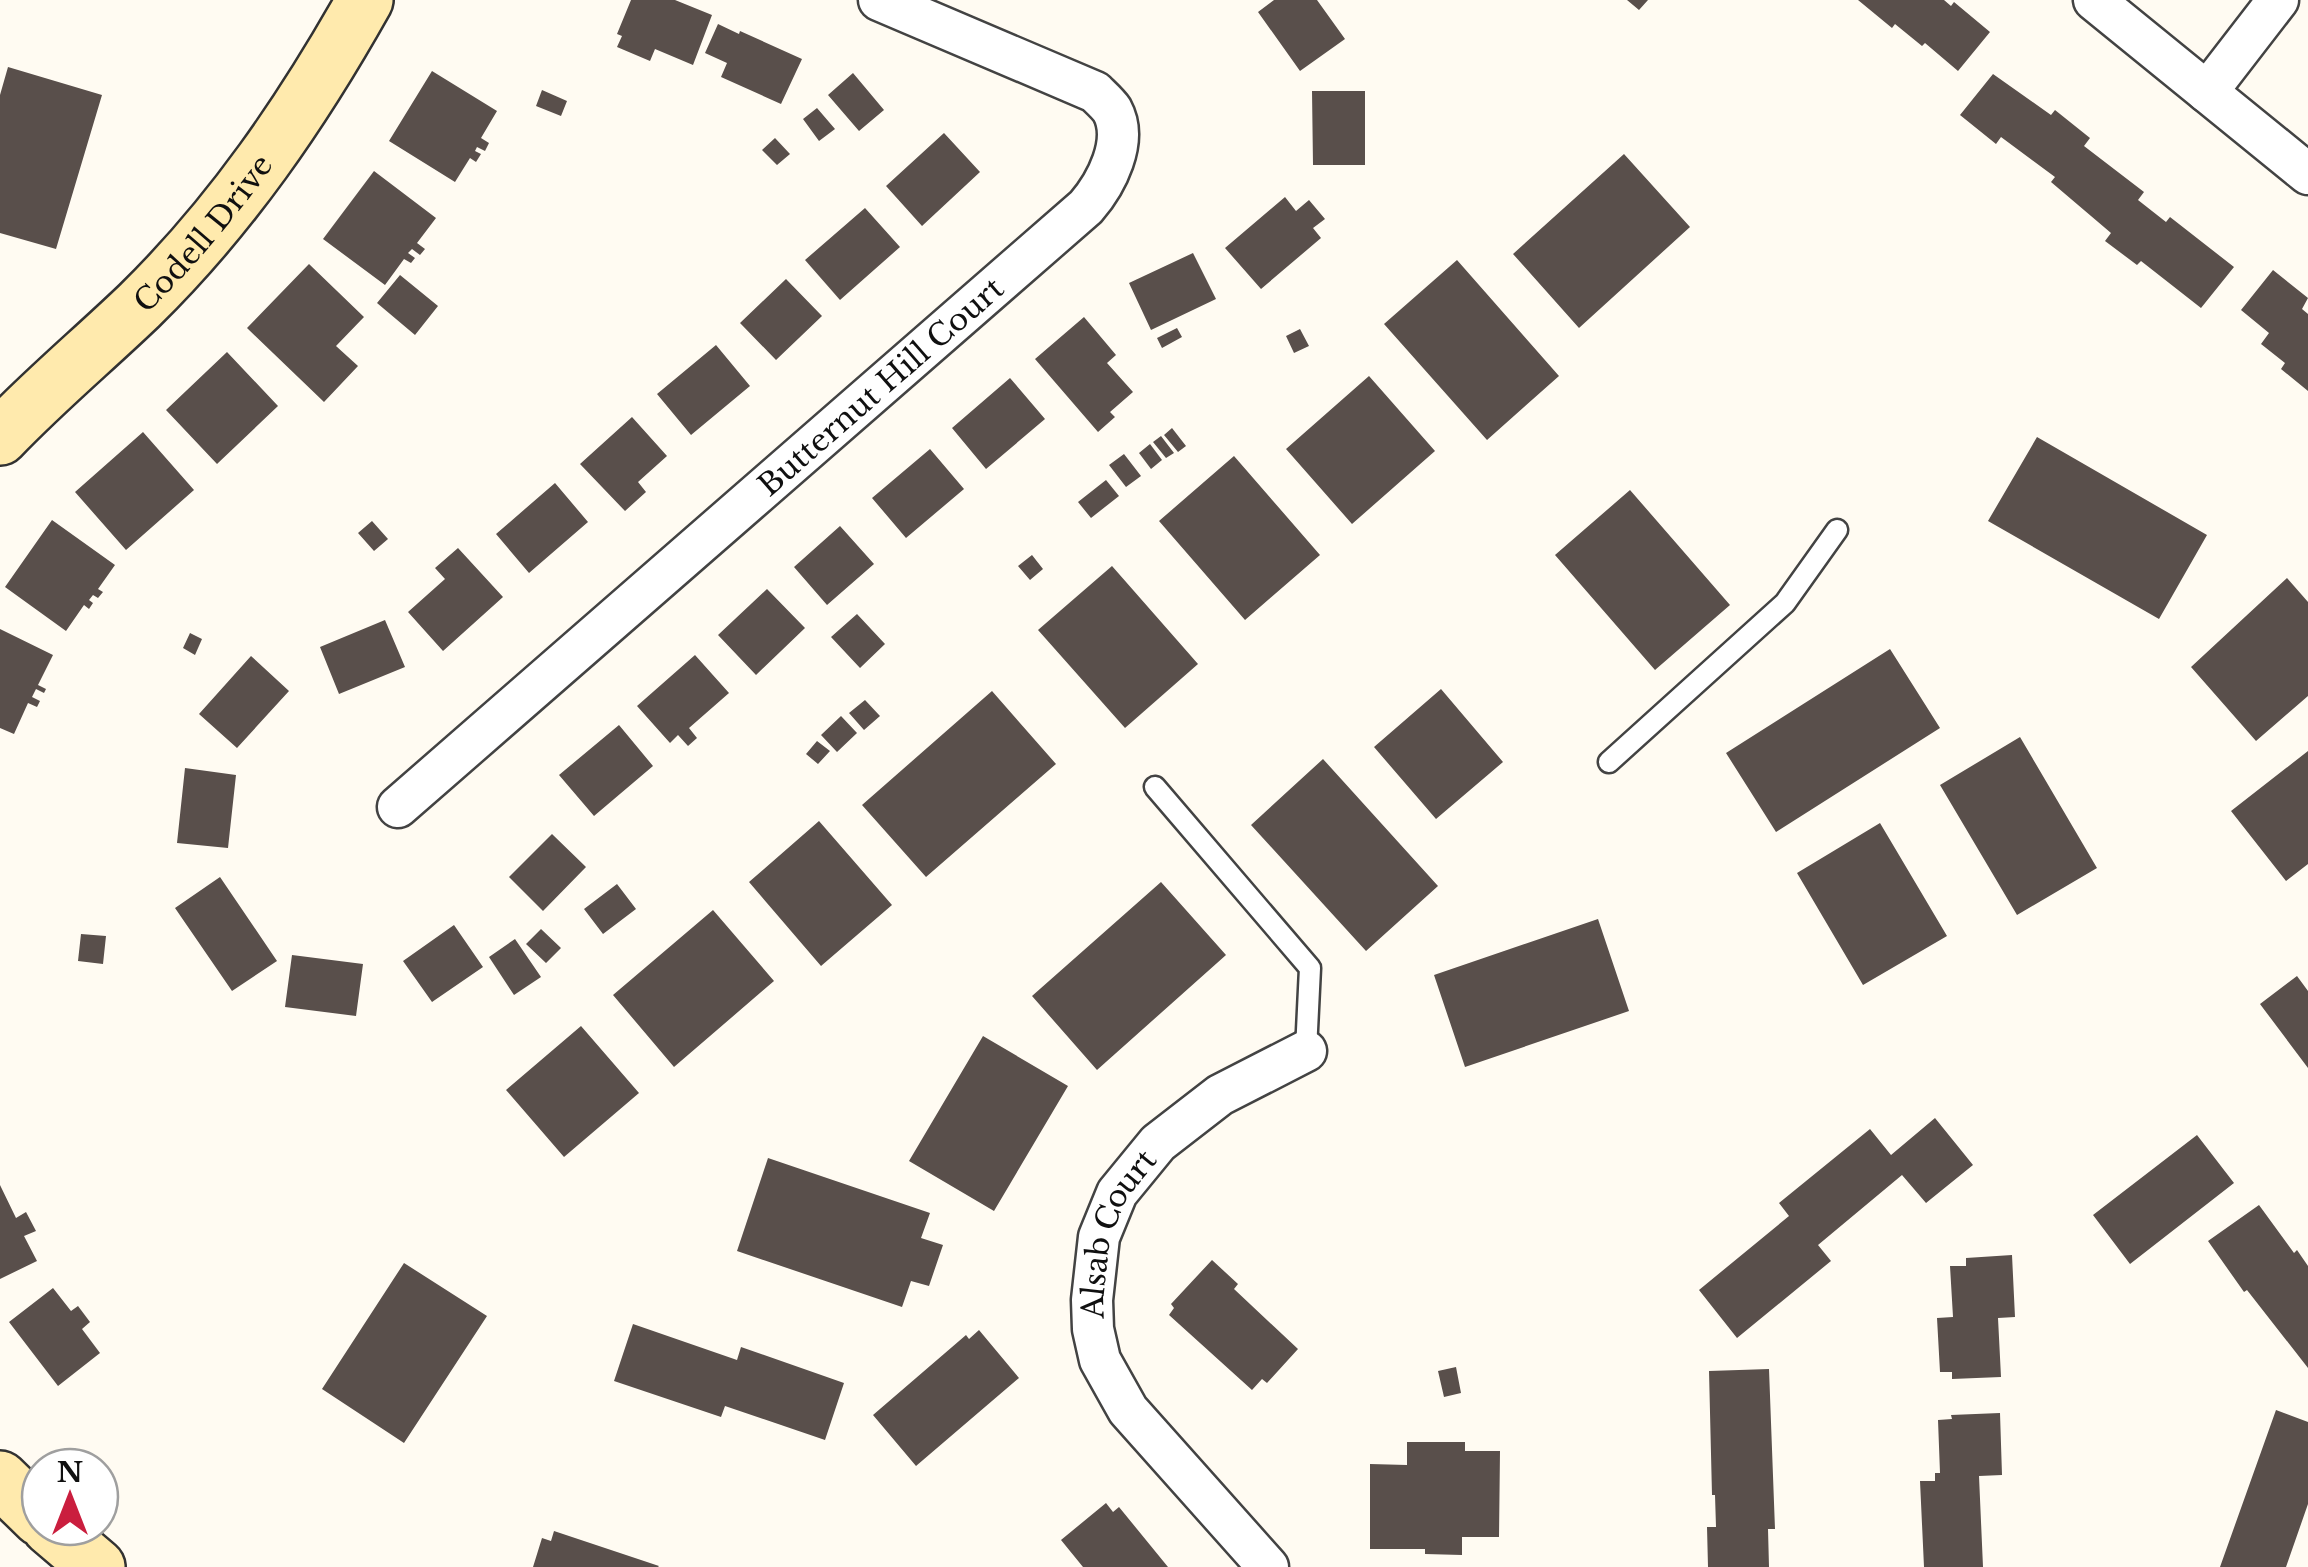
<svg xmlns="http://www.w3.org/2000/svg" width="2308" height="1567" font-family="'Libre Baskerville',serif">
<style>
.building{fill:#594f4b}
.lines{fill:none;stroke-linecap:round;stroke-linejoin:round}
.lane-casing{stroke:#434343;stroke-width:25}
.street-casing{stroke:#434343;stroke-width:45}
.secondary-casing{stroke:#323232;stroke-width:60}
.lane{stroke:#fff;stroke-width:20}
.street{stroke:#fff;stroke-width:40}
.secondary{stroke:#ffeaad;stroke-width:55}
.labels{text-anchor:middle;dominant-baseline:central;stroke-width:10;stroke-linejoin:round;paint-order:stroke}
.street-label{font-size:30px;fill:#101010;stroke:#fff}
</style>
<rect width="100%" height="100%" fill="#fffbf2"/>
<path class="building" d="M631 0H675L712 15 693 65 655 49 650 61 617 47 622 36 617 34Z
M1274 0H1317L1345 39 1300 71 1258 12Z
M1627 0H1648L1639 10Z
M1858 0H1944L1951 6 1954 2 1990 32 1958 71 1925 43 1922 46 1895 24 1892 28Z
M718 24 739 34 740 31 802 59 781 104 721 77 727 63 705 53Z
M8 67 102 95 56 249 0 233V95Z
M432 71 497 111 481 138 489 143 485 151 477 147 475 151 481 154 476 162 470 158 455 182 389 141Z
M853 73 884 110 859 131 828 95Z
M1993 74 2051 115 2055 110 2090 138 2084 146 2144 192 2138 200 2166 222 2170 217 2234 267 2201 308 2141 261 2137 265 2105 241 2111 233 2051 182 2055 177 2001 137 1996 144 1960 115Z
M542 90 567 101 561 116 536 106Z
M1312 91H1365V165H1313Z
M817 108 835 129 819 141 803 119Z
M944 133 980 172 922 226 886 186Z
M775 138 790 154 777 165 762 150Z
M1624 154 1690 227 1579 328 1513 254Z
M374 171 436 218 417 243 425 249 420 255 412 249 408 253 415 258 411 263 404 259 385 285 323 239Z
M1285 197 1296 211 1309 200 1325 219 1313 228 1321 238 1261 289 1225 248Z
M865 208 900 247 840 300 805 260Z
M1193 253 1216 299 1151 330 1129 283Z
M1457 260 1559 376 1487 440 1384 324Z
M309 264 364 317 336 346 358 366 324 402 247 328Z
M2273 270 2308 298 2302 309 2308 314V391L2281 369 2285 363 2261 344 2269 333 2241 310Z
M400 275 438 306 415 335 377 303Z
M786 279 822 316 776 360 740 323Z
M1084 317 1116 355 1107 363 1133 392 1110 412 1115 417 1098 432 1035 359Z
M1177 328 1182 337 1162 348 1157 338Z
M1300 329 1309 346 1294 353 1286 336Z
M716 345 750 386 691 435 657 394Z
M227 352 278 406 217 464 166 410Z
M1369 376 1435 451 1352 524 1286 449Z
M1010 378 1045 419 986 469 952 428Z
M632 417 667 456 638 482 646 492 625 511 580 464Z
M1172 428 1186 446 1178 452 1164 435Z
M143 432 194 490 126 550 75 492Z
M1161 436 1174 453 1166 458 1153 442Z
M2037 437 2207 535 2159 619 1988 521Z
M1150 444 1162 460 1151 469 1139 453Z
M930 449 964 489 906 538 872 498Z
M1124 454 1141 476 1126 487 1109 465Z
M1234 456 1320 555 1245 620 1159 521Z
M1106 480 1119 496 1091 518 1078 502Z
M555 483 588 522 529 573 496 534Z
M1630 490 1730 605 1655 670 1555 555Z
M52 520 115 565 98 589 103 592 98 598 93 595 89 600 93 603 89 609 84 605 66 631 5 587Z
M372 521 388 539 374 551 358 533Z
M840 526 874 564 827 605 794 567Z
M458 548 503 597 443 651 408 612 445 579 435 568Z
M1032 555 1043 569 1030 580 1018 566Z
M1112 566 1198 664 1125 728 1038 630Z
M2287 578 2308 602V696L2256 741 2191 667Z
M767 589 805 628 756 675 718 635Z
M857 614 885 644 860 668 831 637Z
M385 620 405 667 339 694 320 647Z
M0 629 53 655 38 685 46 689 44 693 36 689 32 697 40 701 37 707 28 703 14 734 0 728Z
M190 633 202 639 195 655 183 648Z
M1890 649 1940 728 1776 832 1726 753Z
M695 655 729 693 689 728 697 738 688 746 678 735 670 743 637 706Z
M251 656 289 691 237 748 199 714Z
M1441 689 1503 762 1436 819 1374 747Z
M992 691 1056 764 926 877 862 805Z
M865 700 880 716 864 730 849 713Z
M841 716 857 733 837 752 821 735Z
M619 725 653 766 594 816 559 775Z
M2020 737 2097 868 2017 915 1940 785Z
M817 741 830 751 818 764 806 754Z
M2308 751V864L2286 881 2231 811Z
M1323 759 1438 886 1366 951 1251 825Z
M185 768 236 775 228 848 177 843Z
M819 821 892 905 821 966 749 882Z
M1880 823 1947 936 1863 985 1797 873Z
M552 834 586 867 543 911 509 877Z
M220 877 277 961 232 991 175 908Z
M1161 882 1226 955 1097 1070 1032 996Z
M617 884 636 909 603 934 584 909Z
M713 910 774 981 674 1067 613 995Z
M1598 919 1629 1011 1465 1067 1434 975Z
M454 925 483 967 432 1002 403 961Z
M541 929 561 948 546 963 526 944Z
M81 934 106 936 103 964 78 961Z
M515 939 541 977 514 995 489 957Z
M292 955 363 964 356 1016 285 1007Z
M2297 976 2308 991V1068L2260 1004Z
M581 1026 639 1093 564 1157 506 1090Z
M983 1036 1068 1086 994 1211 909 1161Z
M1935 1118 1973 1165 1926 1203 1902 1175 1818 1245 1831 1261 1737 1338 1699 1290 1789 1216 1779 1203 1870 1129 1891 1155Z
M2197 1135 2234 1183 2130 1264 2093 1215Z
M768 1158 930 1213 921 1238 943 1245 929 1286 911 1281 902 1307 737 1251Z
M0 1185 16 1218 26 1212 36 1231 24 1236 37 1261 0 1279Z
M2259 1205 2294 1253 2297 1250 2308 1266V1368L2247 1290 2244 1292 2208 1241Z
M2012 1255 2015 1317 1998 1318 2001 1377 1952 1379V1372H1940L1937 1318 1953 1317 1950 1266H1966V1258Z
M1212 1260 1238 1284 1234 1289 1298 1349 1267 1383 1262 1379 1252 1390 1169 1315 1174 1308 1171 1304Z
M404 1263 487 1316 404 1443 322 1389Z
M53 1288 71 1311 78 1306 90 1322 82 1329 100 1353 58 1386 9 1322Z
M633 1324 737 1360 741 1347 844 1383 825 1440 725 1406 721 1417 614 1381Z
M979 1330 1019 1378 916 1466 873 1415 966 1335 969 1339Z
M1456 1367 1461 1393 1444 1397 1438 1371Z
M1769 1369 1775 1529H1768L1769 1567H1708L1707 1527H1716L1715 1495H1712L1709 1371Z
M2276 1410 2308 1422V1504L2286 1567H2220Z
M2000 1413 2002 1475 1979 1476 1983 1567H1924L1920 1481H1935V1473H1940L1938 1420 1952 1419 1951 1415Z
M1407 1442H1465V1451H1500L1499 1537H1462V1555L1425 1554V1549H1370V1464L1407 1465Z
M1106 1503 1113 1512 1119 1507 1168 1567H1083L1061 1540Z
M554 1531 659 1566 658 1567H533L542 1538 551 1541Z"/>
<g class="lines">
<g class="lane-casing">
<path id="lane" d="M1609 762 1785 603 1837 530
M1155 787 1310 968 1306 1051"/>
</g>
<g class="street-casing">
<g id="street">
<path d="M2094 0 2308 174"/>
<path d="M2207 92 2278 0"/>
<path id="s1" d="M398 807 1086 207C1106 184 1129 141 1112 110 1108 104 1100 97 1095 92L879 0"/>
<path id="s2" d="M1268 1567 1128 1410 1100 1360 1093 1329 1092 1300 1099 1237 1117 1193 1158 1143 1220 1095 1306 1051"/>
</g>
</g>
<g class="secondary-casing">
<g id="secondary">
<path id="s3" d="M0 437C44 391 93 350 139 306 231 216 302 112 365 0"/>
<path d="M0 1479 40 1518"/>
<path d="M50 1527 97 1567"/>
</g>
</g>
<use href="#lane" class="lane"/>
<use href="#street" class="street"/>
<use href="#secondary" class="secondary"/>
</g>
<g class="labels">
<g class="street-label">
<text stroke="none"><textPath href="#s3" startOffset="288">Codell Drive</textPath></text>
<text stroke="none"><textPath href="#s1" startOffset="640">Butternut Hill Court</textPath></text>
<text stroke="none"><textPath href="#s2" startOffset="400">Alsab Court</textPath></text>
</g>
</g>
<g transform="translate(70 1497)"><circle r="48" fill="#ffffff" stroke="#9f9f9f" stroke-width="2.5"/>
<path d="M0-8L18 38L0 25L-18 38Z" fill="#ca1e3e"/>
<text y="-15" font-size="28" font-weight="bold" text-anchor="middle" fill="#101010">N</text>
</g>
</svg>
